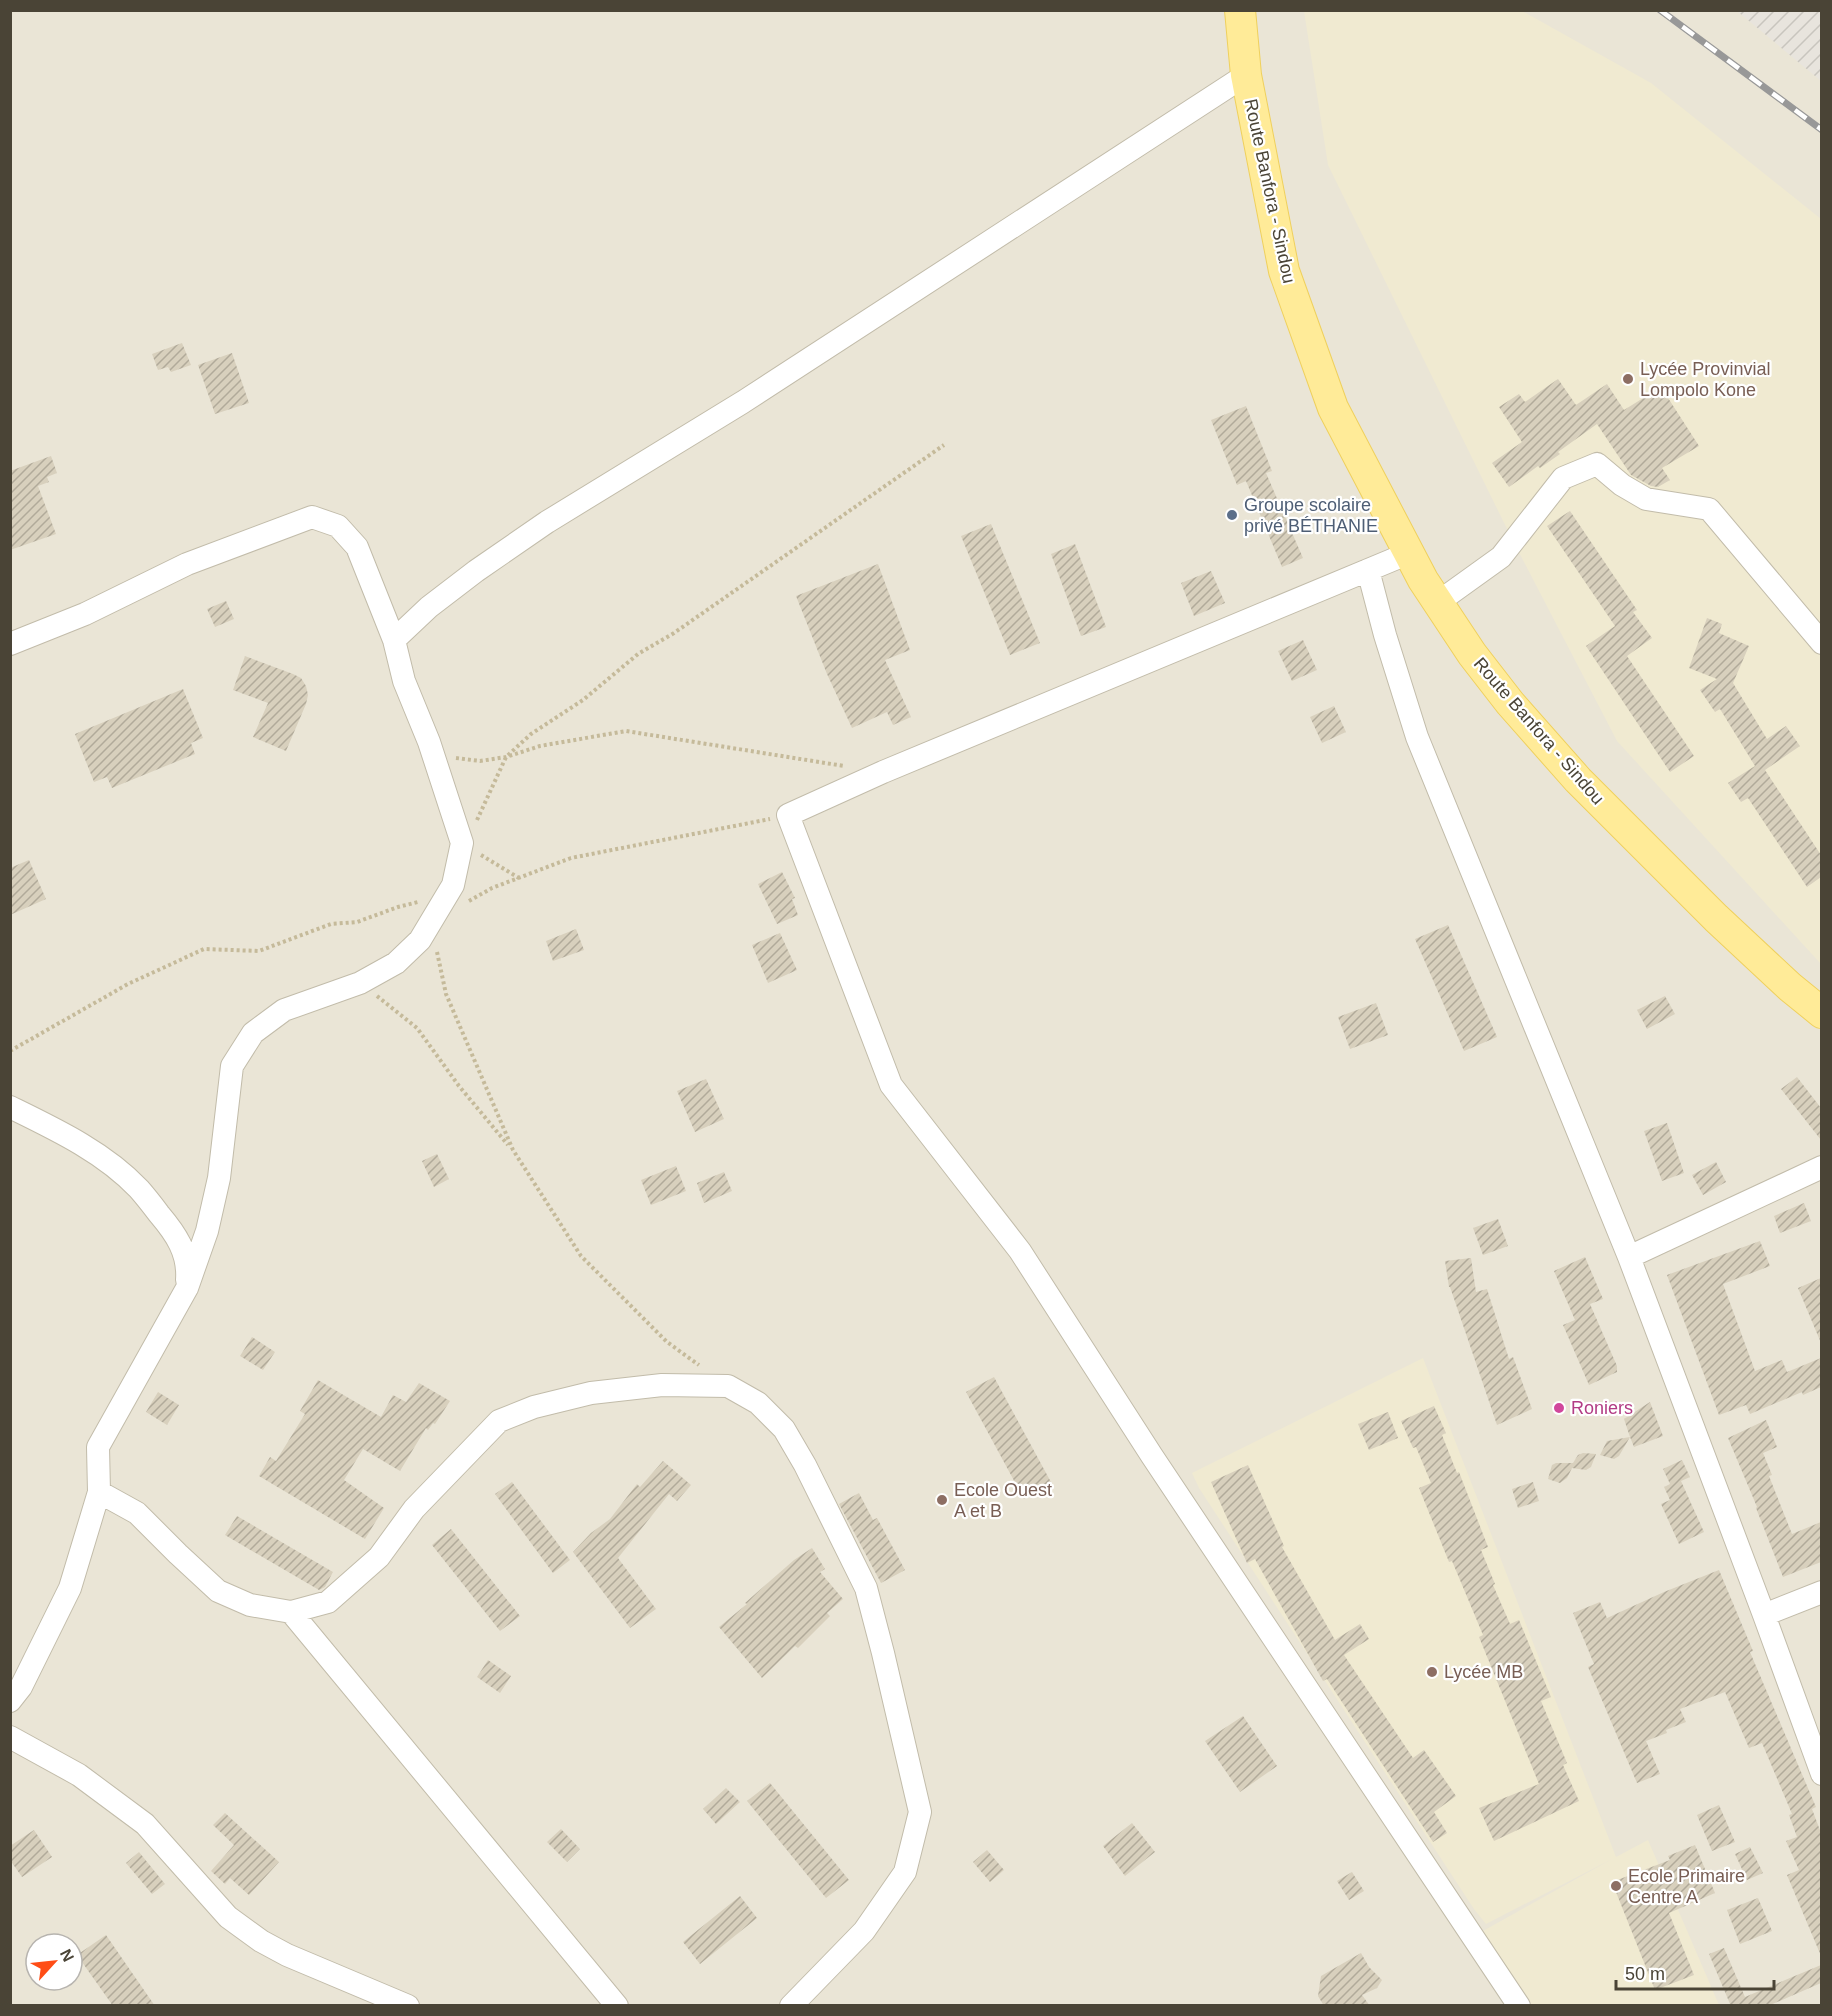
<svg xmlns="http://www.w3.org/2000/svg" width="1832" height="2016" font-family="Arial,sans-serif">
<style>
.residential{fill:#eae5d6;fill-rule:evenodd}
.industrial{fill:url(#industrial-furrows)}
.education{fill:#f0ead1}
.building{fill:url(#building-hatch)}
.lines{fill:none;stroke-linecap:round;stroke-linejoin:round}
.minor-casing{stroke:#c2bcaa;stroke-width:24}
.major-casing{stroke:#efd05d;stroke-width:32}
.path{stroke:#c5ba9a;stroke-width:4;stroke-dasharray:3 3;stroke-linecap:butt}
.minor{stroke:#fff;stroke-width:22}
.major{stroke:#ffeb98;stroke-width:30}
.rail-casing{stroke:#989898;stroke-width:7}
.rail{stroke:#fff;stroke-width:4.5;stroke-dasharray:14;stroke-linecap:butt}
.education-dot{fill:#8d6e63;stroke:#fff;stroke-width:2}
.service-dot{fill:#5c6f8a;stroke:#fff;stroke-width:2}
.hotel-dot{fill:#d1479c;stroke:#fff;stroke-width:2}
.labels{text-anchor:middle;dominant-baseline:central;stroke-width:4.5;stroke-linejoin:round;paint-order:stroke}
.street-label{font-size:18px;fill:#4a4436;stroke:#fff}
.education-label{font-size:18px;fill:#785e54;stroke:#fff;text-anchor:start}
.service-label{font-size:18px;fill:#4e5e75;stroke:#fff;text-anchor:start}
.hotel-label{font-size:18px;fill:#b23c85;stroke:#fff;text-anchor:start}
</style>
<defs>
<pattern id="industrial-furrows" width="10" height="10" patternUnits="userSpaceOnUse" patternTransform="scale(1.5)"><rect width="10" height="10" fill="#e8e4dd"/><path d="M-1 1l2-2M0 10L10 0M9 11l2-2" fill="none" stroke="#c8c5be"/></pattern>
<pattern id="building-hatch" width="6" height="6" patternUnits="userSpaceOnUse" patternTransform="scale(1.5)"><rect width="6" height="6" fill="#d8d0bd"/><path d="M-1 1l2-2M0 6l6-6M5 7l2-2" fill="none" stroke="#b1aa9a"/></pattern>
</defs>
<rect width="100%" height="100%" fill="#f6f3e8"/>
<path class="residential" d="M11 11H1821V2005L11 2006ZM36 1944H72V1980H36Z"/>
<path class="industrial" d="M1737 11H1821V81Z"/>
<path class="education" d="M1304 11H1522L1651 83 1821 219V964L1617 741 1512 539 1328 165Z
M1423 1358 1616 1857 1648 1840 1719 2005H1532L1483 1931 1612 1859 1486 1924 1474 1909 1199 1488 1192 1473Z"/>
<path class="building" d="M182 343 191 365 171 372 168 367 158 370 152 354Z
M232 353 249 403 215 414 198 365Z
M1558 379 1576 405 1607 384 1624 410 1661 387 1699 446 1662 468 1670 480 1658 487 1651 486 1631 475 1597 424 1558 452 1560 454 1540 468 1538 466 1509 487 1492 463 1522 442 1499 407 1519 394 1525 402Z
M1246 406 1272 471 1266 473 1303 558 1282 567 1246 481 1237 485 1211 420Z
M51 456 57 473 47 477 49 482 38 486 56 534 10 550V471Z
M1570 511 1637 610 1633 612 1652 638 1627 656 1694 756 1670 772 1586 646 1615 626 1547 526Z
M991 524 1040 643 1010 655 961 536Z
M1075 544 1106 627 1081 636 1051 554Z
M878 564 910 650 885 660 911 717 893 725 887 712 852 728 827 674 796 596Z
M1211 571 1225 603 1194 616 1181 583Z
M226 601 234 619 215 627 207 609Z
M1707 618 1722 624 1719 633 1749 646 1733 683 1767 739 1786 726 1800 746 1765 770 1821 855V877L1807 887 1748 798 1741 802 1728 783 1755 766 1720 709 1715 712 1700 690 1717 679 1689 668Z
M1303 640 1317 670 1292 681 1278 651Z
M245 656 293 674 301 678 306 686 308 695 306 704 286 751 253 737 268 703 233 690Z
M183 689 203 738 191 743 195 754 112 788 107 777 94 782 75 734Z
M1334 706 1346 732 1322 743 1310 717Z
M29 860 46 899 10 915V868Z
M782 872 795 898 792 899 798 915 777 924 758 884Z
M1448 925 1497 1037 1464 1051 1415 939Z
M576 929 584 950 553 961 546 941Z
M780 933 797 970 768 983 752 945Z
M1665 996 1675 1014 1647 1029 1637 1010Z
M1376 1003 1388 1035 1350 1049 1338 1017Z
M1797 1077 1821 1108V1140L1781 1089Z
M706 1079 724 1119 695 1132 677 1091Z
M1667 1123 1684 1173 1662 1181 1644 1131Z
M437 1154 449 1179 434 1187 422 1161Z
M1716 1162 1726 1182 1703 1195 1692 1175Z
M676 1166 686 1191 651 1205 641 1180Z
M724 1172 732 1191 704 1203 697 1183Z
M1804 1203 1811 1221 1780 1233 1774 1216Z
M1498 1219 1508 1246 1483 1255 1473 1228Z
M1760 1241 1770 1266 1723 1284 1755 1371 1782 1360 1787 1372 1821 1358V1387L1803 1395 1802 1392 1750 1414 1746 1405 1719 1415 1667 1275Z
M1585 1257 1603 1299 1590 1304 1617 1366V1372L1589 1385 1563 1325 1575 1320 1554 1271Z
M1471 1258 1476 1292 1487 1289 1509 1359 1513 1357 1532 1409 1497 1425 1450 1287H1449L1445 1261Z
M1821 1278V1343L1798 1288Z
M252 1337 275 1352 263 1370 240 1356Z
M994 1377 1052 1484 1024 1499 966 1392Z
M318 1380 381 1417 393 1395 406 1402 419 1383 450 1401 435 1424 433 1423 428 1430 426 1428 400 1471 363 1449 344 1480 384 1508 365 1539 259 1476 270 1457 276 1461 305 1414 300 1411Z
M158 1392 179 1405 167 1425 146 1412Z
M1650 1402 1663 1436 1634 1447 1630 1437 1619 1456 1614 1459 1600 1455 1607 1441 1630 1437 1624 1419Z
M1434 1406 1446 1433 1442 1435 1457 1473 1459 1472 1488 1547 1481 1550 1495 1584 1493 1585 1510 1624 1519 1620 1551 1697 1541 1701 1567 1763 1563 1765 1579 1801 1494 1841 1479 1808 1539 1784 1479 1637 1483 1635 1452 1561 1449 1562 1419 1488 1431 1483 1416 1447 1413 1448 1401 1421Z
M1388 1412 1398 1438 1369 1450 1358 1424Z
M1766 1420 1777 1447 1763 1453 1772 1475 1769 1476 1792 1534 1821 1522V1562L1783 1577 1756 1508 1757 1507 1728 1438Z
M1583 1453 1596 1454 1591 1467 1586 1470 1572 1468 1567 1478 1560 1483 1548 1479 1552 1465 1556 1463H1573L1578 1455Z
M1682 1460 1690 1477 1681 1481 1704 1532 1679 1544 1661 1504 1670 1500 1664 1487 1670 1484 1663 1469Z
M663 1461 691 1485 677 1501 669 1494 618 1558 656 1609 630 1628 573 1552 591 1533 610 1519 637 1484 640 1487Z
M1248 1465 1284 1546 1282 1547 1335 1640 1360 1624 1369 1639 1344 1655 1413 1758 1424 1750 1456 1796 1434 1812 1447 1833 1433 1842 1327 1679 1323 1681 1255 1559 1247 1563 1211 1482Z
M512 1482 570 1560 553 1573 495 1494Z
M1533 1482 1539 1501 1518 1508 1512 1489Z
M859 1493 873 1520 877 1518 905 1570 881 1583 839 1504Z
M237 1516 333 1572 325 1587 319 1590 225 1535Z
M451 1529 520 1616 500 1631 432 1545Z
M812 1548 825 1569 820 1572 843 1599 827 1613 830 1616 798 1648 795 1646 762 1678 719 1627 747 1604 745 1603 794 1560Z
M1719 1570 1753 1651 1750 1652 1816 1807 1812 1809 1821 1833V1956L1787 1875 1799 1870 1786 1841 1797 1837 1789 1815 1792 1814 1762 1743 1749 1748 1725 1692 1680 1709 1686 1722 1666 1730 1667 1733 1646 1741 1660 1774 1637 1783 1588 1667 1594 1664 1573 1613 1600 1602 1607 1618 1664 1592Z
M488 1660 511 1676 500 1693 477 1677Z
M1243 1716 1277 1766 1240 1792 1205 1741Z
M770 1783 849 1880 826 1898 747 1801Z
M726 1788 740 1802 716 1824 703 1809Z
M1719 1805 1735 1842 1712 1851 1697 1815Z
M225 1813 279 1862 249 1895 230 1878 225 1884 211 1871 234 1845 213 1825Z
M1132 1823 1155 1852 1125 1876 1103 1846Z
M561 1829 580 1849 567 1862 547 1842Z
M34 1830 52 1857 22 1877 10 1860V1846Z
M1695 1845 1715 1893 1669 1913 1694 1975 1655 1990 1612 1882 1670 1860 1668 1856Z
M1750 1847 1763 1873 1747 1880 1735 1854Z
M987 1850 1004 1870 990 1882 973 1862Z
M139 1852 165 1884 152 1894 126 1863Z
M1352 1872 1364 1891 1349 1900 1337 1881Z
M740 1896 757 1918 700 1964 683 1942Z
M1758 1898 1772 1931 1740 1944 1727 1910Z
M106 1935 155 2006H113L77 1955Z
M1724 1948 1745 1997 1821 1965V1983L1768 2006H1726L1730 2004 1709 1954Z
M1361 1953 1369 1967 1382 1980 1377 1988 1362 1995 1370 2006H1324L1318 1996 1321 1976Z"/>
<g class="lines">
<g class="minor-casing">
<path id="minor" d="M1409 553 883 772 788 815 891 1085 1020 1251 1152 1456 1519 2006
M1368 570 1385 635 1417 737 1629 1257 1764 1615 1822 1774
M1437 603 1501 557 1563 478 1597 464 1622 485 1646 499 1709 509 1822 643
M394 640 429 607 476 571 547 522 743 402 1246 75
M10 644 85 614 187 564 312 517 338 526 357 547 394 640 404 681 429 742 462 843 453 885 420 940 396 963 360 983 284 1010 253 1033 232 1066 219 1178 207 1231 187 1288 98 1447 99 1492 70 1588 21 1687 10 1701
M10 1107C55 1129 104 1152 139 1189 146 1197 153 1206 159 1214 176 1234 189 1253 187 1280
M1629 1257 1822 1167
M99 1492 137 1513 178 1554 218 1591 250 1605 291 1612 328 1602 379 1557 414 1509 499 1421 534 1407 591 1393 662 1385 728 1386 758 1403 784 1429 805 1465 866 1588 883 1653 920 1812 905 1872 864 1931 791 2006
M291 1612 617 2006
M1764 1615 1822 1592
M10 1737 79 1775 145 1824 228 1917 261 1941 287 1955 408 2006"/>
</g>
<g class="major-casing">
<path id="major" d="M1240 10 1246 75 1284 271 1333 408 1423 580 1472 654 1510 703 1578 780 1716 918 1790 987 1822 1013"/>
</g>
<path class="path" d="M456 758 480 761 506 757 540 746 626 731 844 766
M477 820 506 757 531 734 583 700 638 654 674 633 944 445
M481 855 519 878
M469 901 492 888 571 858 770 819
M437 952 446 994 513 1150 581 1256 667 1342 699 1365
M377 996 417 1028 459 1086 508 1145
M10 1051 128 984 204 949 259 951 331 924 357 922 398 907 418 902"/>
<use href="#minor" class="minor"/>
<use href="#major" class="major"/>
<g class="rail-casing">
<path id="rail" d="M1660 10 1822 130"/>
</g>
<use href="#rail" class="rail"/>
</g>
<g class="education-dot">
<circle cx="1628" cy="379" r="6"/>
<circle cx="942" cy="1500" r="6"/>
<circle cx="1432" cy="1672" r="6"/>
<circle cx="1616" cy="1886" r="6"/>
</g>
<circle class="service-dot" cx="1232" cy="515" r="6"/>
<circle class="hotel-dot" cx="1559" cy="1408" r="6"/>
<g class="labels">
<g class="street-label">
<text transform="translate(1270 191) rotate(78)">Route Banfora - Sindou</text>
<text transform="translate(1539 731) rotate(49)">Route Banfora - Sindou</text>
</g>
<g class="education-label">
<text x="1640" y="369">Lycée Provinvial<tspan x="1640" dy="21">Lompolo Kone</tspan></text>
<text x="954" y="1490">Ecole Ouest<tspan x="954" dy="21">A et B</tspan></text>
<text x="1444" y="1672">Lycée MB</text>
<text x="1628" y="1876">Ecole Primaire<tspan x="1628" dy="21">Centre A</tspan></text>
</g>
<g class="service-label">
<text x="1244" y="505">Groupe scolaire<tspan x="1244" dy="21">privé BÉTHANIE</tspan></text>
</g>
<g class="hotel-label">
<text x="1571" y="1408">Roniers</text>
</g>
</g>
<rect width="1832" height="2016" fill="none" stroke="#4a4436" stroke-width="24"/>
<g transform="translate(54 1962) rotate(63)"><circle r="28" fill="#ffffff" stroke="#b7b4af" stroke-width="1.5"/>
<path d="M0-4.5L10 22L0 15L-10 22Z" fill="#ff4d16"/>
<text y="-9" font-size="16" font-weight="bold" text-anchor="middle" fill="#4a4436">N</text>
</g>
<path d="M1616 1980v9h158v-9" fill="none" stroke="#4a4436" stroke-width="3"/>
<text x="1625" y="1980" font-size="18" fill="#4a4436" stroke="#ffffff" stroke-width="4.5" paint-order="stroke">50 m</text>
</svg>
